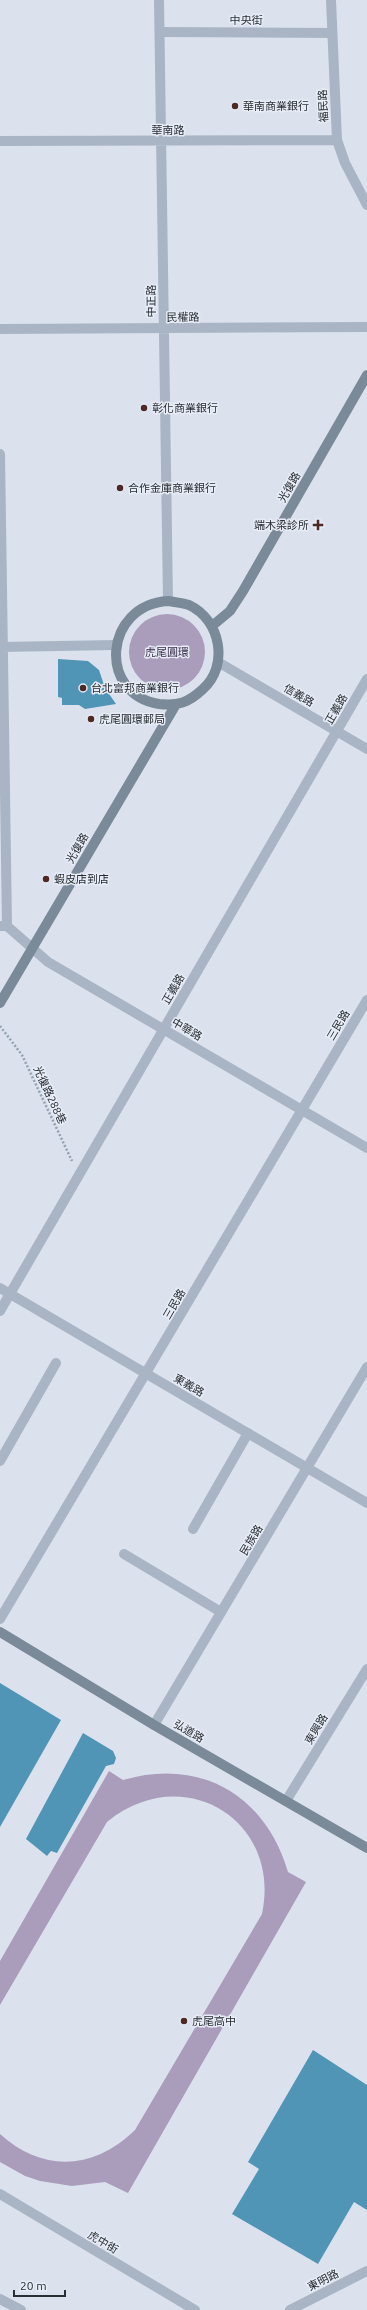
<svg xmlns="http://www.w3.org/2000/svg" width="367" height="2310" font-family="Ubuntu,'Noto Sans TC',sans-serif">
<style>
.green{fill:#aa9dbb}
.building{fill:#5195b6}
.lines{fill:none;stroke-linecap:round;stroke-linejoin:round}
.path{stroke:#93a1b0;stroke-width:2.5;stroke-dasharray:2 2;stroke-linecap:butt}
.lane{stroke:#a9b5c4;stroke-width:10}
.street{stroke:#a9b5c4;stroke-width:10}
.secondary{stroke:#7a8a98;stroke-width:10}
.poi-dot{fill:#4e2923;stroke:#e7ecf6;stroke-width:1.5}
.labels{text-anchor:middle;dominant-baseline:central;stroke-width:3;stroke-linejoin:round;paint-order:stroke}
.street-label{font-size:11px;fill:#282e32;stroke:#e7ecf6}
.poi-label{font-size:11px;fill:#282e32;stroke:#e7ecf6;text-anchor:start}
.park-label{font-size:11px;fill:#3d2f4d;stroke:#e7ecf6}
</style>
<rect width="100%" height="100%" fill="#dbe2ee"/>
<path class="green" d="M129 652a38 38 0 1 1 76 0a38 38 0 1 1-76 0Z
M109 1771 123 1780C201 1757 266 1796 288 1872L306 1882 128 2193 105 2182 72 2186 40 2181 25 2176 0 2162V2134C43 2173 94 2170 135 2130L262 1914C282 1819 182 1760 107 1822L0 2005V1961Z"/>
<path class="building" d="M58 659 88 661 99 670 105 688 116 704 85 709 79 705H62V698L58 697Z
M0 1683 61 1720 0 1827Z
M83 1733 113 1751 116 1758 114 1764 106 1766 57 1853 51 1851 47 1856 26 1839Z
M313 2050 367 2085V2210L354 2202 318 2264 232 2214 259 2169 248 2162Z"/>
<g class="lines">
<path class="path" d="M0 1026 22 1055 72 1161"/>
<path class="lane" d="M160 32 332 33
M0 1461 56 1363
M193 1529 248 1433
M124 1554 221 1612
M0 2299 21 2310"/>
<path class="street" d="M159 0 168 601
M331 0 337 140 345 163 367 205
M0 141 337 140
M0 329 367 327
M0 454 7 926
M0 647 116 645
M218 662 367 749
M0 926H7L48 962 367 1148
M0 1288 367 1503
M0 1311 367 679
M0 1619 367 1000
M154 1725 367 1367
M286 1801 367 1669
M0 2194 195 2310
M290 2310 367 2271"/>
<path class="secondary" d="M168 601C174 602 183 603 189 605 221 620 229 666 203 689 188 703 178 706 159 704 97 694 104 605 168 601Z
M212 626 230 611 243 591 367 375
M0 1003 175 706
M0 1632 154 1725 367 1848"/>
</g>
<g class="poi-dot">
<circle cx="235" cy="106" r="4"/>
<circle cx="144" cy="408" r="4"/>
<circle cx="120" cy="488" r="4"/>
<path d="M316 519h4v4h4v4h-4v4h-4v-4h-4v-4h4z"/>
<circle cx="83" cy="688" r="4"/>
<circle cx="91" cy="719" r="4"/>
<circle cx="46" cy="879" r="4"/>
<circle cx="184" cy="2021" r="4"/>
</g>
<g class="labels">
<g class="street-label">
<text x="246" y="20">中央街</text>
<text transform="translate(323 106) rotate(-93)">福民路</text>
<text x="168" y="130">華南路</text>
<text transform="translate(151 301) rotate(-90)">中正路</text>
<text transform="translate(183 317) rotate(-1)">民權路</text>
<text transform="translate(289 487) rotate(-60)">光復路</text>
<text transform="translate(299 695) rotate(30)">信義路</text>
<text transform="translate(336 709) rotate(-60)">正義路</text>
<text transform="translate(77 848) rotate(-60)">光復路</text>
<text transform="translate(173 989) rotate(-60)">正義路</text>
<text transform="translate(338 1025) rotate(-59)">三民路</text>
<text transform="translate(187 1029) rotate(30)">中華路</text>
<text transform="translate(50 1095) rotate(65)">光復路288巷</text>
<text transform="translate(174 1304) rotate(-60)">三民路</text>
<text transform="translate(189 1385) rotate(30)">東義路</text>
<text transform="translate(251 1540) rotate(-59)">民族路</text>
<text transform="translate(316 1729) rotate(-59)">東興路</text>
<text transform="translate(189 1731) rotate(30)">弘道路</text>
<text transform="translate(103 2242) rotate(31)">虎中街</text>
<text transform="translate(323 2280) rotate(-27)">東明路</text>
</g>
<g class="poi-label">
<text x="243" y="106">華南商業銀行</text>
<text x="152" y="408">彰化商業銀行</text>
<text x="128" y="488">合作金庫商業銀行</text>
<text x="309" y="525" text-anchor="end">端木梁診所</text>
<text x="91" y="688">台北富邦商業銀行</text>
<text x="99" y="719">虎尾圓環郵局</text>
<text x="54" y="879">蝦皮店到店</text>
<text x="192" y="2021">虎尾高中</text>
</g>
<g class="park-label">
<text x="167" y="652">虎尾圓環</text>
</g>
</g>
<path d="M14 2290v6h51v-6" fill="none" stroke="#282e32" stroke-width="2"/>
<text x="20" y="2290" font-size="12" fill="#282e32" stroke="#e7ecf6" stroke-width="3" paint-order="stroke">20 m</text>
</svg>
